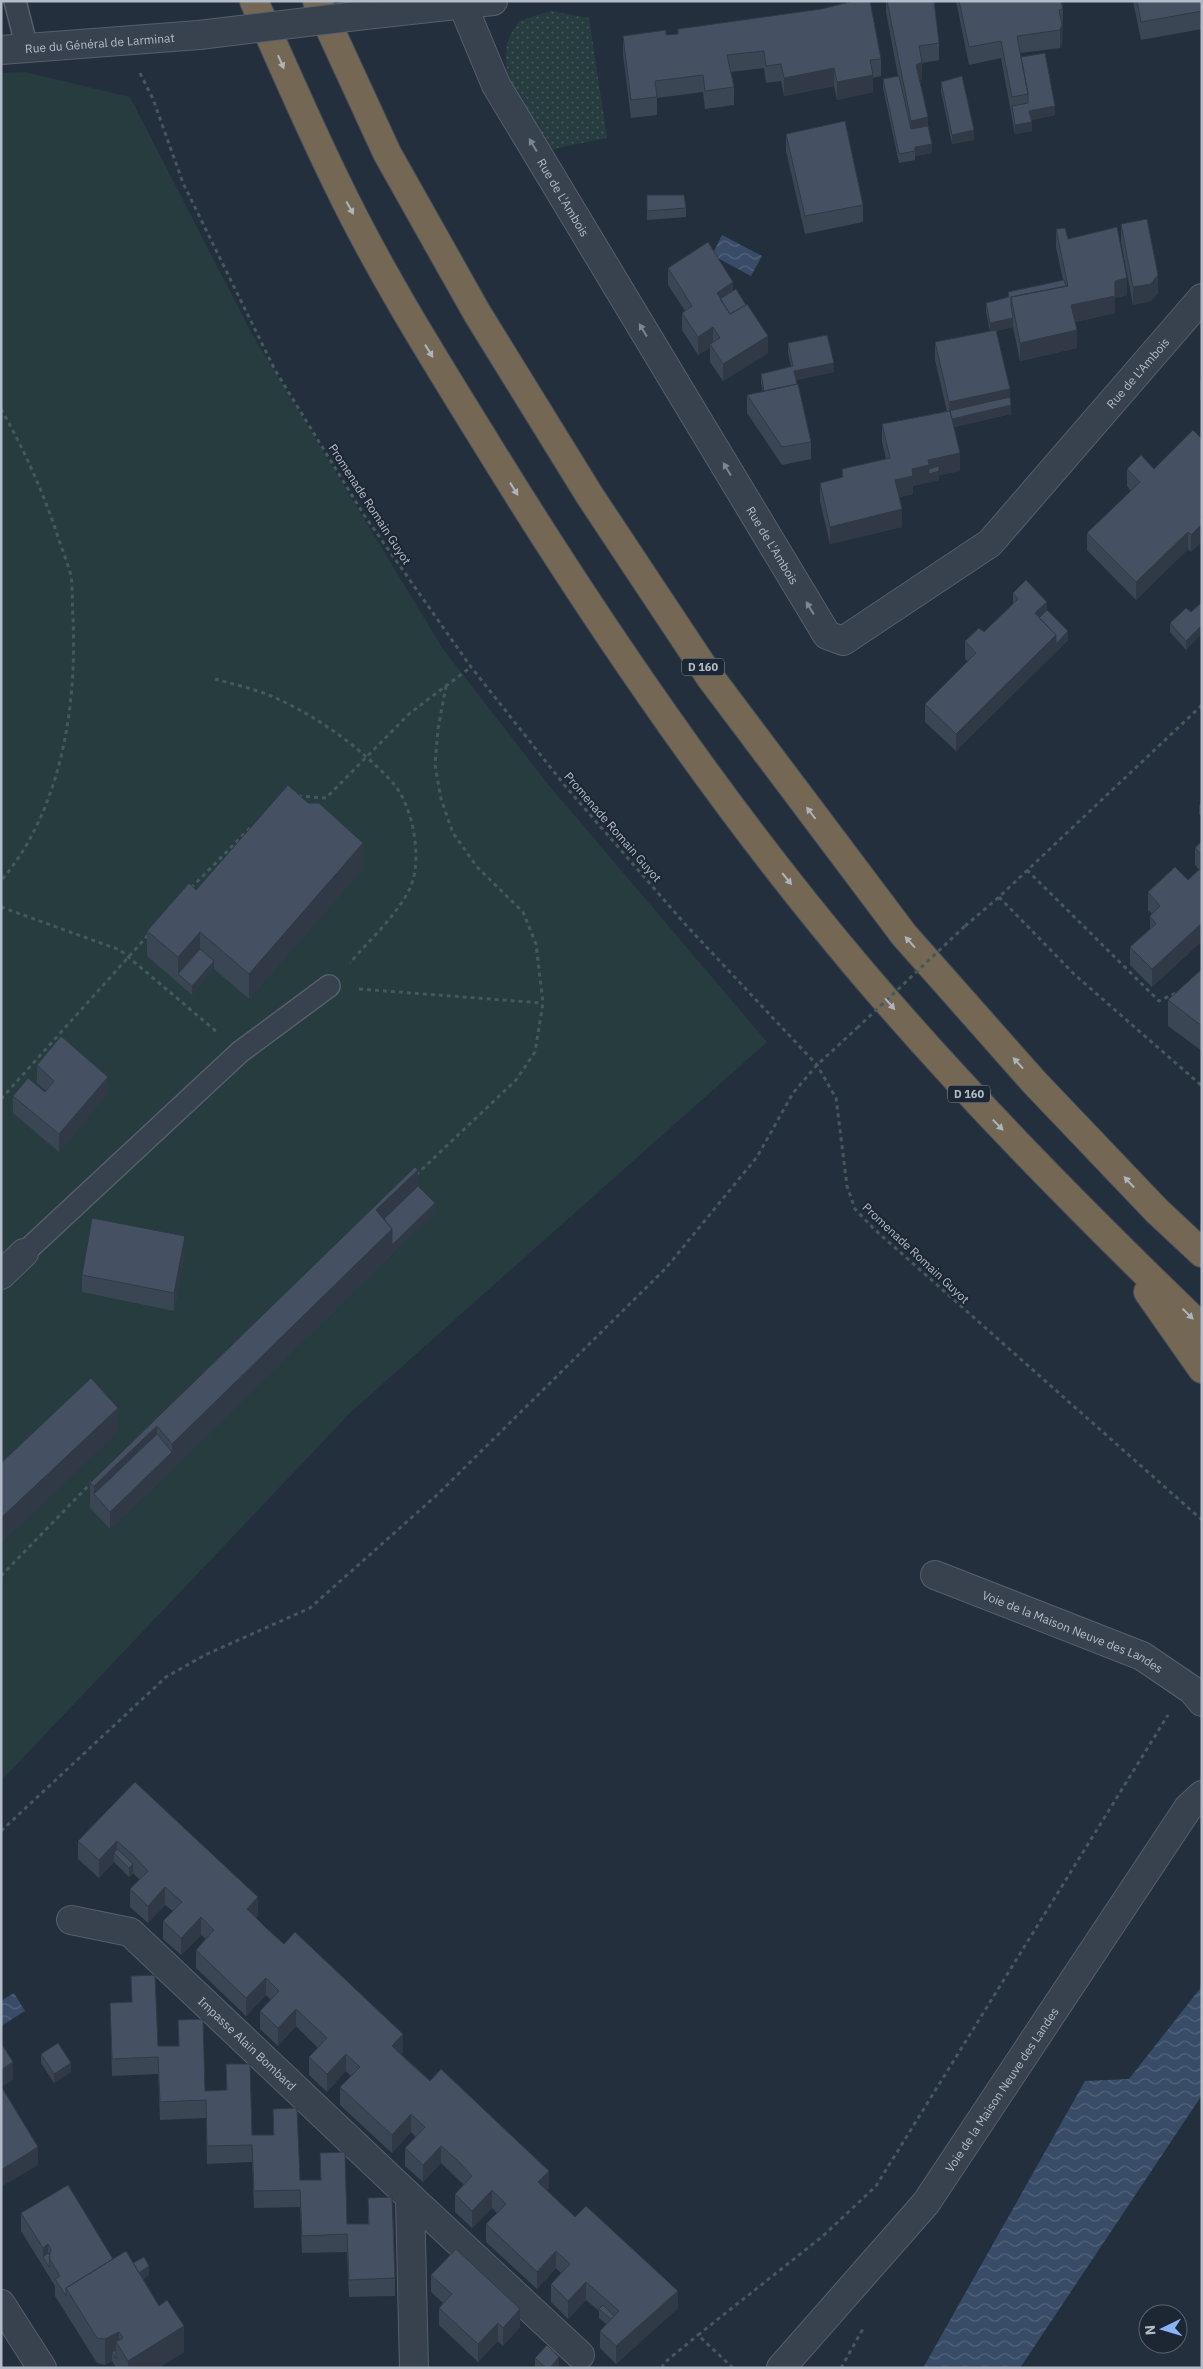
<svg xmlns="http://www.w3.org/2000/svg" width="1203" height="2369" font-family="'IBM Plex Sans',sans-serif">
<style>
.grass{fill:url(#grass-dots)}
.garden{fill:#263c3f}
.water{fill:url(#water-waves)}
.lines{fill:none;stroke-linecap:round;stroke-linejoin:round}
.lane-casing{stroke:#565f6c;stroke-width:24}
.street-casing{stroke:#565f6c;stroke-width:30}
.highway-casing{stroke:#434c59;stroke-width:30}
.path{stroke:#44595c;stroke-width:3;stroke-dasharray:4 4;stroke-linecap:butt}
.lane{stroke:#38414e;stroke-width:21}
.street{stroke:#38414e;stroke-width:28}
.highway{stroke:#746855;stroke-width:28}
.street-bridge-casing{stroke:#565f6c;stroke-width:30;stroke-linecap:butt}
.path-bridge{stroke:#44595c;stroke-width:3;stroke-dasharray:4 4;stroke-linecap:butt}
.street-bridge{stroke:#38414e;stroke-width:28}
.wall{fill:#3b4654}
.shaded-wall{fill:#303945}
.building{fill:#455162;stroke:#303945}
.oneway{fill:#aeb4bd}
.oneway2{fill:#7c8592}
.labels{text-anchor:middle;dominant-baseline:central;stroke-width:4;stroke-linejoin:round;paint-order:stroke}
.shield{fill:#1d2633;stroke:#878f9c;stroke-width:1}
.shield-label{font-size:11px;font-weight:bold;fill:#b4bcc9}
.street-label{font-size:12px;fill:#b4bcc9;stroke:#1d2633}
</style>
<defs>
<pattern id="grass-dots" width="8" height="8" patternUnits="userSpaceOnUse" patternTransform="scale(1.25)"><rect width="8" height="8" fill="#263c3f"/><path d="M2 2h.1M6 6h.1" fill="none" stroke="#435659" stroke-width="1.8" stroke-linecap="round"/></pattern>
<pattern id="water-waves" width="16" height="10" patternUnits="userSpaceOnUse" patternTransform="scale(1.25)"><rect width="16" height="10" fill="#394c67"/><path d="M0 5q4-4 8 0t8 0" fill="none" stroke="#53647b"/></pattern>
</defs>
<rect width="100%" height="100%" fill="#242f3e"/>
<path class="grass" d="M551 11 589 18 607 138 548 150C528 121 500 82 507 45 508 37 515 28 519 21Z"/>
<path class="garden" d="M25 72 130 97 252 334 443 649 547 783 767 1042 351 1412 1 1781V73Z"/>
<path class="water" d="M722 235 762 256 751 276 712 255Z
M1202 1986V2095L1020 2368H923L1085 2081 1129 2079Z
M14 1993 25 2011 1 2026V2001Z"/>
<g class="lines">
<g class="lane-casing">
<path id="lane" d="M15 1 27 48
M24 1253 240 1052 329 986"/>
</g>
<g class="street-casing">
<g id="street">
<path id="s1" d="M461 1 496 85 827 635 843 641 990 543 1202 298"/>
<path d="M365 15 493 1"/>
<path id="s2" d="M1 50 199 35"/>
<path d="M1 1275 24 1253"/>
<path id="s3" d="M935 1575 1142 1656 1192 1690 1202 1702"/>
<path id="s4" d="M71 1920 130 1932 410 2197 414 2368"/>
<path d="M410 2197 580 2355"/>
<path d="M1 2304 42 2368"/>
<path id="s5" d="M781 2368 926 2203 1188 1808 1202 1795"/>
</g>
</g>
<g class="highway-casing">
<path id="highway" d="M254 1C281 61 307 122 336 181 380 273 435 360 488 446 600 628 722 807 860 970 967 1096 1083 1213 1202 1328
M317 1 387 153 477 313 590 496 710 677 904 935 1035 1083 1157 1211 1202 1253
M1148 1292 1202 1369"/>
</g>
<path class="path" d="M140 73 153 99 183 183 275 370 364 515 471 667 566 787 685 924 817 1065 836 1098 847 1186 855 1209 874 1229 1202 1520
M1 409C25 451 44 494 59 540 63 552 68 564 71 576 73 589 72 604 73 618 77 708 61 810 1 881
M215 679C236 685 260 690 280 700 321 719 362 749 392 782 412 803 422 855 412 883 402 911 369 940 350 963
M298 796 326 798 410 713 471 667
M1027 870 1159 1001 1178 992
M191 888 252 826
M999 897 1075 975 1202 1086
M1 907 120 950 217 1032
M965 926 999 897 1202 705
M359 989 542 1003
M1 1099 150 933
M416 1175 516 1080 535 1052 543 1003 536 944 523 912 477 867 453 833 441 799 435 765 438 729 446 686
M1 1576 92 1482
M1 1831 166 1677 205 1655 310 1608 438 1494 666 1268 757 1157 793 1093 817 1065 857 1028
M662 2368 664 2363 698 2335
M733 2368 698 2335 823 2236 876 2186 1168 1715
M841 2368 864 2327"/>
<use href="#lane" class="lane"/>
<use href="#street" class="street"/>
<use href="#highway" class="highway"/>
<g class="street-bridge-casing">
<path id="street-bridge" d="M199 35 365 15"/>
</g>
<path class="path-bridge" d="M857 1028 965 926"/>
<use href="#street-bridge" class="street-bridge"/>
</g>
<path class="wall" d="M886 1H934L939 43V60L922 63V79L920 80 928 126 932 153 915 156V160L899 163 883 88V79L898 76 886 12Z
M956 1H1061L1063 9 1062 43 1060 48 1020 53 1021 57 1055 115 1031 120 1032 131 1015 134 1001 58 969 65Z
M1133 1H1202V29L1141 40Z
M678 29 881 59V76L873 78V92L837 100 834 86 784 96 781 81 766 83 764 68 731 72 734 87V105L705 109 703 92 657 98V115L631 118 623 54V36L666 35 678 34Z
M941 82 974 140 952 144 941 91Z
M786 134 863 205V222L805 234 786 151Z
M647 195 686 208V217L647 220Z
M1121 224 1158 293 1151 301 1133 305 1121 242Z
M1056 229 1068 239 1127 295 1115 298V313L1075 322 1077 348 1020 361 1013 327 996 331 1010 397 1011 414 954 427 960 471 939 475V480L913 486V494L899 497 902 527 830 544 820 501V483L842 477V469L886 459 882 442V424L947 411 935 360V342L990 331 986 312V303L1008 297V292L1063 280 1056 247Z
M668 268 733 291 768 353 723 381 710 362V347L698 355 682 330V313L685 311 668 285Z
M788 343 834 372 796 380 811 442V459L782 465 747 413V395L763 392 761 383V374L791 367 788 352Z
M1202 379V401L1200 399V381Z
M1193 430 1191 552 1188 549 1136 600 1087 550V533L1131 491 1127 486V469H1154Z
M1013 593 1047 610 1068 640 956 751 925 722V704L968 661 965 659V641L984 632 1013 604Z
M1191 612 1186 650 1170 632V623Z
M1202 803V816L1199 814V805Z
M1202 841V941L1152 987 1130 965V947L1150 929V916L1152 914 1148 910V892L1188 880 1199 870 1195 865V848Z
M363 869 249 999 214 969 192 995 147 956V931L196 890Z
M1202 969V1051L1168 1026V1000Z
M37 1065 108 1094 59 1152 13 1113V1096L45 1092 46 1091 37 1083Z
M418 1186 435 1212 172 1470 110 1529 90 1508V1483Z
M185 1254 174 1311 82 1292V1275Z
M135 1782 258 1915 256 1918 265 1927 403 2052 401 2054 549 2188 546 2191 575 2217 678 2308 616 2364 600 2348V2331L606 2324 599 2318V2311L586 2300 568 2319 551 2302V2284L561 2273 556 2268 537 2289 486 2242V2224L497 2213 492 2208 472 2228 455 2212V2194L464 2185 441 2163 423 2182 405 2166V2148L416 2137 411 2132 392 2153 340 2105V2087L351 2076 346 2071 327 2092 309 2075V2057L318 2048 296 2026 278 2046 260 2029V2011L271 2000 266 1995 246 2016 196 1968V1950L206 1939 201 1935 181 1955 163 1939V1921L173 1911 165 1905 148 1923 130 1907V1889L140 1880 133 1873 129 1877 114 1862 99 1878 78 1859V1841Z
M131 1976 158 2046H179L178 2020 205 2091 226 2090V2064L252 2135H273V2109L300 2180H321L320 2153 347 2224H368V2198L395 2278V2296L349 2297 347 2252 302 2253 300 2207 254 2208 252 2162 207 2164 206 2118 160 2120 158 2074 112 2076 110 2006 132 2002Z
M41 2054 71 2072 54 2083 41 2063Z
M21 2213 113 2259 133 2263 149 2275 143 2279 184 2352 158 2368H116L112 2361 105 2365 97 2363 55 2296V2286L21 2231Z
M431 2275 520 2327 503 2346 498 2341 478 2362 439 2325V2308L443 2303 431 2292Z
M535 2358 559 2366 558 2368H536L535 2367Z"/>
<path class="shaded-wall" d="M1062 25V43L1060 48V30Z
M922 62V79L916 82V65Z
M834 68V86L784 96V78Z
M873 75V92L837 100V82Z
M1055 106V115L1029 120V111Z
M928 117V135L911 138V121Z
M1032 122V131L1015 134V125Z
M974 130V140L952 144V135Z
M932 144V153L915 156V147Z
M1158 275V293L1151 301 1133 305V287Z
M1127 278V295L1115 298V313L1071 323V305L1115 281Z
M733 282V299L721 308 717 293Z
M1013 318V327L990 332V323Z
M713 327V345L710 344V347L698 355V337Z
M1077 330V348L1020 361V343Z
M768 336V353L723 381V364Z
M834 363V372L794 380V371Z
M1010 389V405H1011V414L950 428 949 402Z
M960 453V471L939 475V480L913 486V494L895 498V480L912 469 928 460Z
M902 509V527L830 544V527Z
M1202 515V542L1191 552V535Z
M1188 532V549L1136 600V582Z
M1047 602V619L1039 626 1035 613Z
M1202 625V634L1186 650V641Z
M1068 631V640L956 751V734L1056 635Z
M363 843V869L249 999V974Z
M1202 923V941L1152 987V969Z
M200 932V958L178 974V983V957Z
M214 961V970L192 995V986Z
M108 1077V1094L59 1152V1134Z
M418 1170V1195L380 1232 376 1210Z
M435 1203V1212L172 1470 110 1529V1512L172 1452V1444L392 1229Z
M185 1236V1254L174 1311V1293Z
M118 1408V1433L1 1544V1518Z
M157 1426V1452L94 1494V1512V1486Z
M117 1841V1856L114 1853V1862L99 1878V1860Z
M133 1864V1873L129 1877V1868Z
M165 1887V1905L148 1923V1906Z
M258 1897V1915L247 1927V1909Z
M201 1917V1935L181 1955V1938Z
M266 1978V1995L246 2016V1998Z
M296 2009V2026L278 2046V2028Z
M403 2034V2052L392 2063V2046Z
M346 2054V2071L327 2092V2074Z
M13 2062V2080L1 2087V2070Z
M71 2063V2072L54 2083V2074Z
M411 2114V2132L392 2153V2135Z
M441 2146V2163L423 2182V2165Z
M38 2147V2165L1 2187V2170Z
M549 2171V2188L538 2200V2182Z
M492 2190V2208L472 2228V2211Z
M48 2244V2262L43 2257V2248Z
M556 2251V2268L537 2289V2272Z
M149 2266V2275L132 2286V2277Z
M586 2282V2300L568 2319V2301Z
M678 2291V2308L616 2364V2346Z
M520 2309V2327L503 2346V2328Z
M498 2323V2341L478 2362V2344Z
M184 2326V2352L158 2368H128V2361Z
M119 2332V2347L116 2342V2359L112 2352V2361L105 2365V2339Z
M559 2357V2366L558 2368H550Z"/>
<path class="building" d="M854 1H870L881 59 870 60 873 75 837 82 834 68 784 78 781 64 766 66 764 51 727 55 734 87 705 91 703 75 655 81 657 97 631 100 623 36 666 30V35L678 34V29L821 9Z
M887 1H934L939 43 919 46 922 62 916 65 928 117 911 121Z
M959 1H1061L1063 9 1059 10 1062 25 1060 30 1017 36 1028 94 1012 97 1001 41 969 47Z
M1137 1H1202V11L1141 22Z
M1045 53 1055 106 1029 111 1032 122 1015 125 1012 106 1028 103V94L1021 57Z
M899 76 911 129 928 126 932 144 915 147V151L899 154 883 79Z
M962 76 974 130 952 135 941 82Z
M845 121 863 205 805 216 786 134Z
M647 195H684L686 208 647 211Z
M1147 219 1158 275 1151 284 1133 287 1121 224Z
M1117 227 1127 278 1115 281V296L1071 305 1077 330 1020 343 1011 297 1068 286 1056 229 1065 228 1068 239Z
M708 242 733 282 717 293 730 314 747 304 768 336 723 364 710 344 720 338 713 327 698 337 682 313 692 306 668 268Z
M1064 280 1066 286 1011 297V306L1013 318 990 323 986 303 1009 297 1008 292Z
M736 289 746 305 730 314 720 299Z
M996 330 1010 389 949 402 935 342Z
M827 335 834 363 794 371 797 384 764 391 761 374 793 366 788 343Z
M798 384 811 442 782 447 747 395Z
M1010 397 1011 405 952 419 950 411H949Z
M950 411 960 453 928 460 929 465 912 469 913 476 895 480 902 509 830 527 820 483 843 477 842 469 890 458 882 424Z
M1193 430 1202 439V515L1200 517 1202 518V524L1191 535 1188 532 1136 582 1087 533 1140 482 1127 469 1141 455 1154 469Z
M939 466V471L929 474V469Z
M1026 580 1047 602 1035 613 1056 635 956 734 925 704 976 653 965 641 979 628 984 632 1018 599 1013 593Z
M1202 602V625L1186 641 1170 623 1186 608 1191 612Z
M1047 610 1068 631 1056 644V635L1039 618Z
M288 785 308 803H319L363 843 249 974 200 932 178 957 147 931 189 883 196 890Z
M1202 841V855L1195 848Z
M1175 867 1188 880 1202 867V923L1152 969 1130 947 1156 924 1150 916 1160 906 1148 892Z
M200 949 214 961 192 986 178 974Z
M1202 969V1026L1168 1000Z
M61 1036 108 1077 59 1134 13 1096 28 1078 45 1092 54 1081 37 1065Z
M415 1167 418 1170 376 1210 392 1229 172 1444 157 1426 94 1486 90 1483Z
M418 1186 435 1203 392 1245V1229L384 1219Z
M92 1218 185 1236 174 1293 82 1275Z
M91 1378 118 1408 1 1518V1463Z
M157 1434 172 1452 110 1512 94 1494Z
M135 1782 258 1897 247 1909 265 1927 284 1944 295 1932 403 2034 392 2046 411 2064 430 2081 441 2069 549 2171 538 2182 557 2200 575 2217 586 2206 678 2291 616 2346 600 2331 619 2311 586 2282 568 2301 551 2284 570 2264 556 2251 537 2272 486 2224 506 2204 492 2190 472 2211 455 2194 472 2176 457 2160 441 2146 423 2165 405 2148 425 2127 411 2114 392 2135 340 2087 360 2067 346 2054 327 2074 309 2057 327 2038 296 2009 278 2028 260 2011 279 1991 266 1978 246 1998 196 1950 214 1930 201 1917 181 1938 163 1921 182 1902 165 1887 148 1906 130 1889 148 1871 133 1855 117 1841 99 1860 78 1841Z
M117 1849 133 1864 129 1868 114 1853Z
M155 1975 158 2046H179L178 2020 203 2019 205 2091 227 2090 226 2064H250L252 2135H274L273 2109 297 2108 300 2180H321L320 2153 345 2152 347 2224H369L368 2198 392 2197 395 2278 349 2280 347 2234 302 2236 300 2190 254 2191 252 2145 207 2146 206 2100 160 2102 158 2057 112 2059 110 2003 132 2002 131 1976Z
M1 2043 13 2062 1 2070Z
M58 2043 71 2063 54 2074 41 2054Z
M1 2086 38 2147 1 2170Z
M68 2185 113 2259 66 2288V2296L55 2279 60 2276 49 2258 51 2250 48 2244 43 2248 21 2213Z
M456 2249 520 2309 503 2328 498 2323 478 2344 439 2308 452 2294 431 2275Z
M126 2251 159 2306 167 2300 184 2326 128 2361 116 2342 123 2338 119 2332 105 2339 97 2338 66 2288Z
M48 2253 50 2256 49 2267 43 2257Z
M144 2257 149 2266 139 2273 133 2263Z
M603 2305 614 2316 611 2319 599 2309Z
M547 2345 559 2357 550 2368H546L535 2358Z
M116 2350V2359L112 2352Z"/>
<defs><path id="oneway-solid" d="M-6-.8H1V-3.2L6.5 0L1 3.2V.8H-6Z" transform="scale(1.25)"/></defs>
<g class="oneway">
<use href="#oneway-solid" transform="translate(281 62) rotate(66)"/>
<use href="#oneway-solid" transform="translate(350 208) rotate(61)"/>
<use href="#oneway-solid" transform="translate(429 351) rotate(58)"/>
<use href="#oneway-solid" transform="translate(514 489) rotate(58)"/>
<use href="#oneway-solid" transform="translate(811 813) rotate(-127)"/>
<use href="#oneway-solid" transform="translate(787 879) rotate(51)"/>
<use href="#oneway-solid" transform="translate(910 942) rotate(-132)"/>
<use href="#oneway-solid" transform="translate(890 1004) rotate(49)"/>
<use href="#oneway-solid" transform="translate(1018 1063) rotate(-132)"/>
<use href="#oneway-solid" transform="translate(998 1125) rotate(46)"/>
<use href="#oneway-solid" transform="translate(1129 1182) rotate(-133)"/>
<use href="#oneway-solid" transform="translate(1188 1314) rotate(44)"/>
</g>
<g class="oneway2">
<use href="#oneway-solid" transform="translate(533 145) rotate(-121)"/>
<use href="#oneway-solid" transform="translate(643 330) rotate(-121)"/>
<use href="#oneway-solid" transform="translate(727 469) rotate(-121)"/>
<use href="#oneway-solid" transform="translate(810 608) rotate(-121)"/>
</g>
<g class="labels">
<g class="shield">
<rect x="682" y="658.5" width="42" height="17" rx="4"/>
<rect x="948" y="1085.5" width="42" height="17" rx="4"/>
</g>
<g class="shield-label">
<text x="703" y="667">D 160</text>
<text x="969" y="1094">D 160</text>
</g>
<g class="street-label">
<text stroke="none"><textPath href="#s2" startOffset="99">Rue du Général de Larminat</textPath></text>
<text stroke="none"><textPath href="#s1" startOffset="222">Rue de L'Ambois</textPath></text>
<text stroke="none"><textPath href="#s1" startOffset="1152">Rue de L'Ambois</textPath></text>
<text transform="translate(370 504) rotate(57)">Promenade Romain Guyot</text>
<text stroke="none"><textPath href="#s1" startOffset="628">Rue de L'Ambois</textPath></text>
<text transform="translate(613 827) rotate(49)">Promenade Romain Guyot</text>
<text transform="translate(916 1253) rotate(43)">Promenade Romain Guyot</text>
<text stroke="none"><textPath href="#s3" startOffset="149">Voie de la Maison Neuve des Landes</textPath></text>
<text stroke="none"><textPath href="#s4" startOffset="222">Impasse Alain Bombard</textPath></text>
<text stroke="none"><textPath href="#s5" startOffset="356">Voie de la Maison Neuve des Landes</textPath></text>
</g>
</g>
<rect width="1203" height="2369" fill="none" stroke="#b4bcc9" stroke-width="5"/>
<g transform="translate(1163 2329) rotate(265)"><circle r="24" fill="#1d2633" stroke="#59626f"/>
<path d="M0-4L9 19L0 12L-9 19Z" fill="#8ab4f8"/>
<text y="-8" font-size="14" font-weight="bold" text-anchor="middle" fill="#b4bcc9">N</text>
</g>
</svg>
